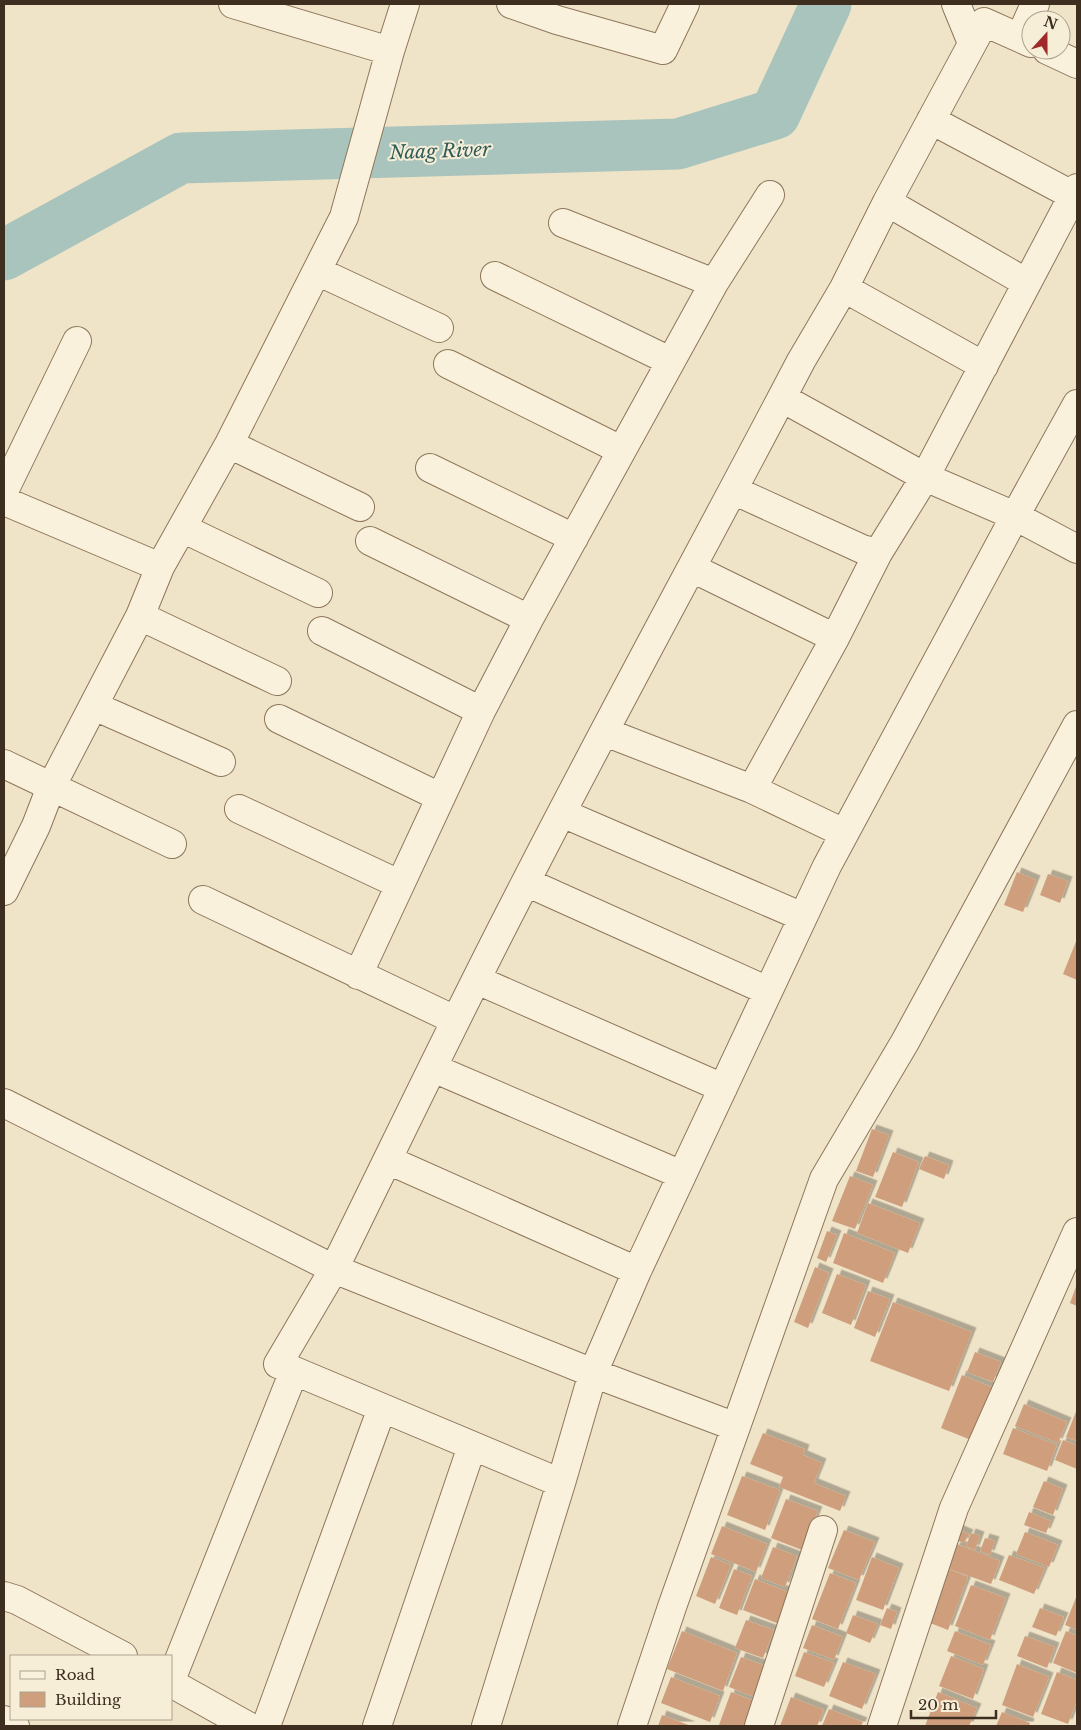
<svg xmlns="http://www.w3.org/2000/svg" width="1081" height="1730" font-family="'Libre Baskerville',serif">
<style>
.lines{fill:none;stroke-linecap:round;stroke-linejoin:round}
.river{stroke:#a9c4bc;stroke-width:51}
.building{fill:#cf9f7d;filter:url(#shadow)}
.minor-casing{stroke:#8d765c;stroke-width:30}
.minor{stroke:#faf1dc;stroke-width:28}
.labels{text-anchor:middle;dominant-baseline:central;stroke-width:4;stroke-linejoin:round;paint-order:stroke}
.water-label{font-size:19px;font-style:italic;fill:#2f5d5a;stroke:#f7eed8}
</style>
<defs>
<filter id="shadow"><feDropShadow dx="4.5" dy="-4.5" stdDeviation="0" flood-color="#0004"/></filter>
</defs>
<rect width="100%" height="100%" fill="#f0e4c8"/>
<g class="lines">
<path class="river" d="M4 255 181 158 678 144 775 114 826 4"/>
</g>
<path class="building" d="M1017 872 1036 880 1023 912 1004 905Z
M1048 874 1068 881 1060 903 1040 895Z
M1077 939V980L1063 974Z
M872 1129 889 1135 873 1177 856 1171Z
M893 1152 919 1162 902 1207 875 1197Z
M925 1156 949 1165 944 1179 919 1169Z
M850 1176 873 1185 855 1229 832 1221Z
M868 1203 920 1223 908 1253 857 1233Z
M827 1231 837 1235 826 1262 817 1258Z
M844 1233 895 1253 883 1283 833 1263Z
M815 1267 829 1273 808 1328 794 1322Z
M837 1274 866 1285 851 1325 822 1313Z
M1077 1284V1306L1070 1303Z
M868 1291 890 1299 875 1337 854 1328Z
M893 1302 972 1332 949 1391 870 1361Z
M975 1352 1001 1362 993 1382 967 1372Z
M962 1375 996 1389 976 1442 941 1428Z
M1024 1404 1067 1422 1058 1443 1015 1426Z
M1077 1409V1441L1066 1437Z
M1013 1428 1057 1445 1047 1471 1003 1454Z
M763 1433 805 1449 803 1455 822 1463 814 1483 846 1496 840 1511 779 1487 783 1477 750 1464Z
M1063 1440 1077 1445V1469L1055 1460Z
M742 1476 780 1490 765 1530 727 1515Z
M1044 1481 1063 1489 1053 1515 1033 1507Z
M786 1499 818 1511 802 1550 771 1538Z
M1029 1512 1051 1521 1046 1533 1024 1525Z
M722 1526 767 1544 756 1572 711 1554Z
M955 1528 969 1534 964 1543 951 1538Z
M844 1530 875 1542 859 1580 828 1568Z
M1025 1532 1058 1545 1049 1567 1016 1554Z
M971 1533 980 1536 975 1550 966 1546Z
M985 1538 995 1541 990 1555 980 1551Z
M957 1544 1000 1561 991 1584 947 1568Z
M773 1547 797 1556 785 1587 761 1578Z
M1009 1555 1045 1568 1034 1594 999 1580Z
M711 1557 731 1565 715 1604 696 1596Z
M872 1557 899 1568 883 1610 856 1600Z
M941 1566 968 1577 948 1630 920 1619Z
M734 1569 752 1576 737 1615 719 1608Z
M830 1573 856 1583 838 1629 812 1619Z
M755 1579 791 1593 779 1624 743 1610Z
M971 1585 1006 1598 990 1640 955 1626Z
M1077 1595V1630L1065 1625Z
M887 1608 897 1612 891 1629 880 1625Z
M1040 1608 1064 1617 1056 1636 1032 1627Z
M853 1615 878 1624 870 1643 846 1633Z
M746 1620 774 1630 763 1658 735 1648Z
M812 1625 843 1637 834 1660 803 1648Z
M682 1631 737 1653 723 1691 667 1669Z
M955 1631 991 1645 983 1665 947 1651Z
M1066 1631 1077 1636V1673L1053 1663Z
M1025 1636 1055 1647 1047 1668 1017 1656Z
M804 1652 834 1663 824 1687 795 1676Z
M951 1656 984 1669 973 1699 939 1686Z
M741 1657 769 1667 757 1698 729 1687Z
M843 1662 876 1674 862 1709 829 1696Z
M1017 1664 1049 1677 1033 1717 1002 1705Z
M1057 1672 1077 1680V1701L1068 1724 1041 1714Z
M671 1677 720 1696 710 1722 661 1703Z
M731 1692 759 1703 750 1726 719 1725Z
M938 1692 977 1708 969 1726H925Z
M791 1697 824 1710 817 1726H780Z
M829 1709 863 1722 861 1726H822Z
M1002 1712 1030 1723 1029 1726H996Z
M662 1715 691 1726H658Z"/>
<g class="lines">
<g class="minor-casing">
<path id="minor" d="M233 4 390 51
M511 4 557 20 663 50 685 4
M956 4 972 43
M1020 38 1035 4
M1047 50 1077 64
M931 120 1074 196
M887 202 1027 283
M563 223 714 283
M317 271 439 328
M495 276 670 361
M844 288 984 366
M448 364 621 450
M782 398 925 477 1015 516 1077 549
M229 444 360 507
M430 468 574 538
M733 490 862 549 878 553 925 477 1077 188
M4 491 77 341
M4 501 160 567
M182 528 318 593
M370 541 529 619
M692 568 835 638 752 789 844 833
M140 616 277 681
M322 631 481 711
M835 638 878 553
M94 706 221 762
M279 719 440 797
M605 732 752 789
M4 764 172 844
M239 809 399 884
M562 813 803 917
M526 882 768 991
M4 891 36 826 51 787 140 616 160 567 229 444 344 217 390 51 405 4
M203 900 455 1020
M358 975 481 711 529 619 714 283 770 195
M477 980 723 1088
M433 1068 682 1175
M4 1103 334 1269C394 1147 453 1023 516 901 608 720 707 541 801 361L844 288 887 202 984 22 1031 43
M388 1160 637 1271 827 866 1015 516 1077 404
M637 1271 593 1373 561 1483 278 1364 334 1269 593 1373 736 1427
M4 1596 17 1600 123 1656
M171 1680 294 1371
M171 1683 248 1726
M4 1720 15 1726
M266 1726 382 1408
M377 1726 472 1446
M486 1726 561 1483
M632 1726 673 1604 824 1179 905 1042 1077 725
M759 1726 823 1530
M882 1726 954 1508 1077 1232"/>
</g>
<use href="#minor" class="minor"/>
</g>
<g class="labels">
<g class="water-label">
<text transform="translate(440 151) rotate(-2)">Naag River</text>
</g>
</g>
<rect width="1081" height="1730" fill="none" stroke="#3d2e20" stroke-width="10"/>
<rect x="10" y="1655" width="162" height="65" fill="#f7eed8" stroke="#ada18e"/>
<rect x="20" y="1671" width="25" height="8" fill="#faf1dc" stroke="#ada18e"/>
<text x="55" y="1680" font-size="15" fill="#3d2e20">Road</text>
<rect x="20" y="1692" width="25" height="15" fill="#cf9f7d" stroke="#ada18e"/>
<text x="55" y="1705" font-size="15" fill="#3d2e20">Building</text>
<g transform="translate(1046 35) rotate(21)"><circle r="24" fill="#f7eed8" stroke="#ada18e"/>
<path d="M0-4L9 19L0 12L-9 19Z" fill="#9e2a2b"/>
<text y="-8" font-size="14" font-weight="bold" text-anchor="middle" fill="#3d2e20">N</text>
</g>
<path d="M911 1710v8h85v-8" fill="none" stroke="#3d2e20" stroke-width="2.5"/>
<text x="918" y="1710" font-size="15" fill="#3d2e20" stroke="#f7eed8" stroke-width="4" paint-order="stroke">20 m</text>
</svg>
